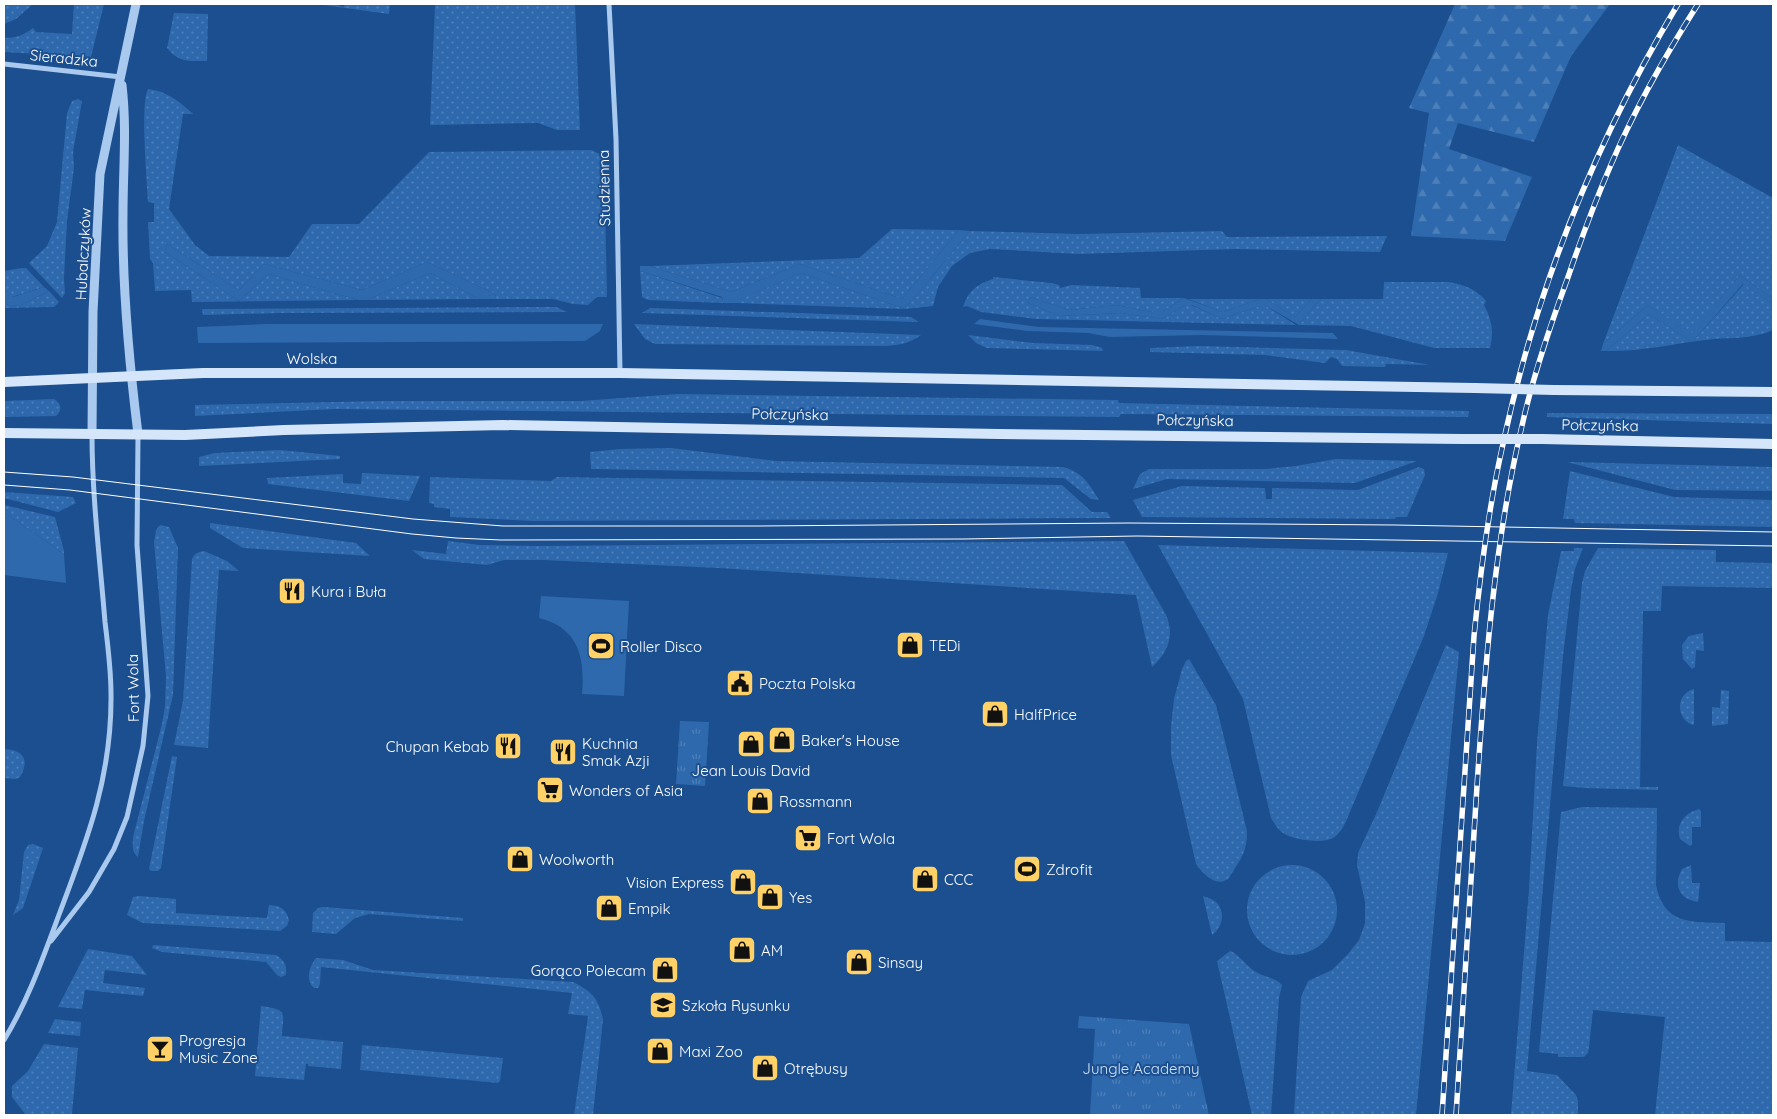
<svg xmlns="http://www.w3.org/2000/svg" width="1777" height="1119" font-family="Quicksand,sans-serif">
<style>
.grass{fill:url(#grass-dots)}
.forest{fill:url(#forest-firs)}
.park{fill:url(#park-tufts)}
.garden{fill:#2e69ad}
.lines{fill:none;stroke-linecap:round;stroke-linejoin:round}
.minor{stroke:#a9c9ee;stroke-width:5}
.tertiary{stroke:#a9c9ee;stroke-width:9}
.secondary{stroke:#d6e6fa;stroke-width:10}
.tram{stroke:#fff;stroke-width:1}
.rail-casing{stroke:#fff;stroke-width:5.5}
.rail{stroke:#1b4f8f;stroke-width:4;stroke-dasharray:11;stroke-linecap:butt}
.secondary-bridge{stroke:#d6e6fa;stroke-width:10}
.labels{text-anchor:middle;dominant-baseline:central;stroke-width:4;stroke-linejoin:round;paint-order:stroke}
.street-label{font-size:15px;fill:#fff;stroke:#1b4f8f}
.poi-label{font-size:15px;fill:#fff;stroke:#1b4f8f;text-anchor:start}
.park-label{font-size:15px;fill:#cfe3fa;stroke:#1b4f8f}
</style>
<defs>
<pattern id="grass-dots" width="8" height="8" patternUnits="userSpaceOnUse" patternTransform="scale(1.25)"><rect width="8" height="8" fill="#2e69ad"/><path d="M2 2h.1M6 6h.1" fill="none" stroke="#4d80b9" stroke-width="1.8" stroke-linecap="round"/></pattern>
<pattern id="forest-firs" width="22" height="20" patternUnits="userSpaceOnUse" patternTransform="scale(1.25)"><rect width="22" height="20" fill="#2e69ad"/><path d="M5 1l3.5 6h-7zM16 11l3.5 6h-7z" fill="#4d80b9"/></pattern>
<pattern id="park-tufts" width="24" height="20" patternUnits="userSpaceOnUse" patternTransform="scale(1.25)"><rect width="24" height="20" fill="#2e69ad"/><path d="M3 7l-1-3M5 7V3M7 7l1-3M15 17l-1-3M17 17v-4M19 17l1-3" fill="none" stroke="#4d80b9"/></pattern>
</defs>
<rect width="100%" height="100%" fill="#1b4f8f"/>
<path class="grass" d="M4 4H33L16 19 4 24Z
M74 4H104L91 57 4 52V38C16 38 24 35 33 28L36 32 72 34Z
M316 4H335L343 7 346 4H390L389 14Z
M435 4H575L580 130H557L538 123 430 125Z
M174 13 208 14 207 61C189 61 179 63 167 48Z
M148 89C167 91 180 102 193 114H183L169 209 195 245 209 256 289 257 312 224H359L429 152 591 150 600 154 604 158 607 297H597L588 305 573 304 553 299H496L495 294 427 262 362 290 264 264 239 290 167 244 165 252 239 301 268 274 358 300 192 302 191 290 155 291 153 263 150 259 148 222H154V203L148 202C147 181 140 103 148 89Z
M78 99 82 101 73 152 74 168 67 221 64 278 65 293 62 298 29 263 47 246 57 222 67 113 72 101Z
M1678 145 1773 198V299L1740 275 1691 335 1648 305 1603 344Z
M892 229 959 230 902 299 800 264 731 292 650 266 859 258Z
M970 231 1079 234 1222 231 1227 237 1387 236 1380 252 1235 249 1078 254 990 249 970 253 952 266 938 287 933 306 905 309 737 303V300L801 273 905 309Z
M22 268H26L44 287 12 297 4 290V271Z
M640 271 722 298 723 303 648 300 642 297Z
M430 273 479 299 367 300Z
M993 277 1051 283 1059 285 1060 288 1071 285 1140 288 1141 298H1184L1162 312H1152L1116 305 1069 310 1030 297 1028 303 1059 316 1120 313 1162 319 1185 305H1191L1222 319 1260 306H1266L1296 325 1036 319 981 312 967 306 963 307C968 291 977 284 993 279Z
M1384 282H1448C1463 284 1476 289 1486 301L1484 305C1492 320 1494 332 1490 348H1434L1351 326 1299 325 1321 299H1383Z
M1744 284 1773 304V330C1751 340 1729 337 1705 340 1672 344 1639 352 1606 351L1649 314 1692 342Z
M49 291 59 302 54 307 4 308V301L9 306 21 305Z
M1188 299H1260L1223 312Z
M1266 299H1312L1295 317Z
M556 307 567 312 280 313 203 315 202 309Z
M650 308 911 317 919 322 642 313Z
M634 324 921 335C910 343 900 345 886 346L655 344 645 339Z
M968 335 1033 343 1092 345 1102 348 1103 351 987 348 976 343Z
M1199 346 1346 350 1430 365 1386 364 1385 367 1342 366 1337 359 1331 357 1325 363 1265 355 1150 352V348Z
M678 394 1118 400 1119 403 1469 411 1468 417 1121 414 1119 417 335 409 195 416V405L382 401H580Z
M54 399C61 403 63 410 56 416L4 417V401Z
M1547 413 1773 414V424L1547 417Z
M671 448 776 461 1063 467C1082 472 1089 483 1099 500L1091 499 1064 478 591 469 590 452 620 449Z
M280 450 340 456V459L199 466V457L215 453Z
M1336 459 1417 461 1355 483 1167 479 1133 489 1140 474 1149 469H1266L1296 466Z
M1567 462 1773 467V491L1675 490Z
M1419 467 1424 469 1425 475 1407 517H1396L1395 519 1142 517 1133 500 1182 486 1265 488 1266 499H1272V488L1358 490Z
M1570 471 1674 497 1773 500V527L1575 523 1574 519H1563Z
M362 473 420 476 409 501 268 484 267 478 343 474V483L361 484Z
M430 477 551 481 557 477 1062 485 1092 512H1107L1111 518 534 521 450 517V509L434 507V504L429 503Z
M4 492 73 497 76 503 58 512 4 498Z
M4 505 55 517 64 551V554L4 512Z
M210 523 356 543 370 556 243 548 210 528Z
M160 525 169 527 178 548 173 695 144 821 138 857C131 852 133 844 133 837L162 724 165 706 166 677 154 542 156 530Z
M448 541 480 545 540 546 1124 541 1166 615C1175 635 1168 653 1152 667L1136 595 719 568 543 560H504L487 565 424 559 412 550 446 554Z
M1158 545 1448 553 1438 593 1424 636 1347 819C1344 826 1340 834 1333 838 1323 844 1293 840 1283 833 1277 829 1275 824 1271 818L1243 699Z
M1574 548H1583L1575 569 1571 590 1563 656 1527 1071 1557 1075 1576 1095 1578 1101V1115H1511L1529 889 1537 743 1548 615 1561 551H1574Z
M1598 548 1716 550V562L1773 563V588L1662 586 1661 611H1643L1640 787H1658V790L1584 788 1563 786 1582 583 1585 571Z
M204 551 227 561 239 571 219 570 208 748 174 745 183 701 192 559C195 553 198 552 204 551Z
M1703 633 1704 651 1696 650 1695 667 1692 669 1683 659 1682 645 1689 636Z
M1446 645 1459 652 1416 1115H1294L1301 997 1308 981 1332 970 1348 954 1359 940 1365 923V902L1357 865 1358 853 1377 812Z
M1189 659 1216 705 1247 831C1247 847 1244 855 1235 868 1233 871 1231 875 1229 878 1217 889 1202 873 1196 864L1171 755V726L1174 699 1182 669 1186 661Z
M1694 689V724L1693 725C1675 719 1676 693 1694 689Z
M1721 690 1729 691 1728 724 1712 726V707L1720 708Z
M4 749C24 750 30 760 20 777L16 779 4 778Z
M172 756 177 757 161 868 158 871H151L149 869Z
M1582 807 1657 808 1656 885C1664 925 1691 922 1725 923V941L1773 942V1115H1655L1665 1017 1593 1010 1589 1047 1588 1053 1584 1057H1558V1054L1539 1052 1561 812Z
M1699 809 1701 811V827H1692V845L1690 846 1680 839C1675 824 1685 813 1699 809Z
M33 844 43 848 23 908 13 915 19 900 24 852 28 845Z
M1691 865 1692 883H1700L1698 902C1679 899 1673 885 1682 869Z
M1247 910a45 45 0 1 1 90 0a45 45 0 1 1-90 0Z
M139 896 176 899V913L267 918 269 905C280 906 286 908 289 920L287 926 280 931 143 923 127 915 133 897Z
M1203 896C1208 898 1213 899 1217 903 1226 913 1222 928 1212 935Z
M323 907 463 918V921L369 914 355 918 336 934 312 932 313 913 318 908Z
M153 945 276 955C285 961 287 965 286 975L281 977 277 975 266 962 162 952 152 948Z
M88 949 132 956 147 975 105 970 103 983 145 988 143 996 85 990 82 1009 58 1007Z
M1230 951C1239 954 1247 967 1256 972 1264 977 1277 978 1282 985L1279 998 1271 1115H1252L1217 961Z
M316 958 343 960 373 970 573 982C593 992 598 998 603 1019L593 1115H574L588 1016 568 1014 572 993 321 967 320 984 318 988H314C305 980 309 967 316 958Z
M261 1006C289 1010 283 1012 282 1036L343 1042 341 1069 308 1066V1064H306L304 1080 255 1076Z
M55 1019 81 1022 80 1036 48 1033Z
M44 1044 78 1048 72 1114 81 1115H26L12 1097V1086L28 1071Z
M362 1045 503 1058 500 1081 498 1083 360 1070Z"/>
<path class="forest" d="M1455 4H1610L1571 56 1534 142 1458 123 1449 149 1532 177 1505 241 1411 236 1429 113 1409 108Z"/>
<path class="park" d="M680 721 709 722 705 786 676 784Z
M1079 1016 1189 1024 1209 1115H1090L1095 1029 1078 1028Z"/>
<path class="garden" d="M959 230 970 231 905 309 801 273 738 300 737 303H723L722 297 640 271V266H650L731 292 800 264 902 299Z
M167 244 239 290 264 264 362 290 427 262 495 294 496 299H479L430 273 367 300H358L268 274 239 301 165 252Z
M1740 275 1773 299V304L1743 284 1692 342 1649 314 1606 351H1601L1603 344 1648 305 1691 334Z
M44 287 49 291 21 305 9 306 4 301V290L13 297Z
M1030 297 1069 310 1116 305 1152 312H1162L1184 298 1223 312 1260 299H1266L1295 317 1312 299H1321L1299 325 1266 306H1260L1222 319 1192 305H1185L1162 319 1120 313 1059 316 1028 303Z
M980 319 1039 327 1333 333 1338 339 1202 335 1110 337 1088 333 1027 331 974 324Z
M267 324H603L600 331 585 341 198 343 197 327Z
M4 512 64 554 66 583 4 575Z
M541 596 629 601 624 696 582 694C585 658 579 628 539 618Z"/>
<g class="lines">
<path class="minor" d="M609 4 616 139 620 373
M4 64 121 77
M51 941 89 892 114 849 127 817 143 746 148 696 137 545 138 435
M4 1040C28 1001 44 955 60 912 88 838 112 775 111 694 111 670 108 646 105 622 100 560 92 497 92 434"/>
<path class="tertiary" d="M122 85C127 129 123 170 123 214 122 288 129 361 138 434
M92 434 93 312 100 174 136 4"/>
<path class="secondary" d="M4 382 203 373H620L1475 388
M1554 390 1773 392
M4 433 185 435 284 430 503 425 999 434 1463 439
M1542 439 1773 444"/>
<path class="tram" d="M4 472 73 477 413 519 503 526H759L1129 523 1395 525 1773 532
M4 485 70 490 412 534 456 538 501 540 964 539 1137 536 1773 546"/>
<g class="rail-casing">
<path id="rail" d="M1442 1115 1474 636C1480 575 1488 513 1501 453 1534 294 1595 142 1678 4
M1456 1115C1463 1005 1470 896 1477 786 1485 667 1494 546 1521 430 1532 379 1549 329 1567 280 1580 242 1594 204 1610 167 1634 110 1665 56 1698 4"/>
</g>
<use href="#rail" class="rail"/>
<path class="secondary-bridge" d="M1475 388 1554 390
M1463 439H1542"/>
</g>
<defs>
<g id="restaurant-square" transform="scale(1.4375)"><rect x="-9" y="-9" width="18" height="18" rx="4" fill="#ffd166" stroke="#1b4f8f"/><path d="M-5-6h1v4h1v-4h1v4h1v-4h1v5L-1.5 .5V6h-2V.5L-5-1ZM5-6V6H3V1.5H1.5Q1.5-4 5-6Z" fill="#111"/></g>
<g id="shop-square" transform="scale(1.4375)"><rect x="-9" y="-9" width="18" height="18" rx="4" fill="#ffd166" stroke="#1b4f8f"/><path d="M-5-2.5h2.3a2.7 3.5 0 0 1 5.4 0H5L5.5 6h-11ZM-1.5-2.5h3a1.5 2.3 0 0 0-3 0Z" fill="#111"/></g>
<g id="stadium-square" transform="scale(1.4375)"><rect x="-9" y="-9" width="18" height="18" rx="4" fill="#ffd166" stroke="#1b4f8f"/><path d="M0-5a6.5 5 0 1 0 0 10a6.5 5 0 1 0 0-10ZM-3.5-1.8h7v3.6h-7Z" fill="#111"/></g>
<g id="civic-square" transform="scale(1.4375)"><rect x="-9" y="-9" width="18" height="18" rx="4" fill="#ffd166" stroke="#1b4f8f"/><path d="M-.6-6.5H3V-4.5H.6V-3L4-1V1h2V6H-6V1h2V-1L-.6-3ZM-1.2 2.5V6h2.4V2.5Z" fill="#111"/></g>
<g id="supermarket-square" transform="scale(1.4375)"><rect x="-9" y="-9" width="18" height="18" rx="4" fill="#ffd166" stroke="#1b4f8f"/><path d="M-6-5.5h2.5l.6 2H6L4.5 2H-2.5L-4.4-4H-6ZM-1.5 3.2a1.3 1.3 0 1 0 .1 0ZM3 3.2a1.3 1.3 0 1 0 .1 0Z" fill="#111"/></g>
<g id="school-square" transform="scale(1.4375)"><rect x="-9" y="-9" width="18" height="18" rx="4" fill="#ffd166" stroke="#1b4f8f"/><path d="M0-5L7-2L0 1L-7-2ZM-4 1L0 2.5L4 1V4Q0 6-4 4Z" fill="#111"/></g>
<g id="bar-square" transform="scale(1.4375)"><rect x="-9" y="-9" width="18" height="18" rx="4" fill="#ffd166" stroke="#1b4f8f"/><path d="M-6-5H6L.8 .8V4.5H3.5V6h-7V4.5H-.8V.8Z" fill="#111"/></g>
</defs>
<g fill-rule="evenodd">
<use href="#restaurant-square" x="292" y="591"/>
<use href="#shop-square" x="910" y="645"/>
<use href="#stadium-square" x="601" y="646"/>
<use href="#civic-square" x="740" y="683"/>
<use href="#shop-square" x="995" y="714"/>
<use href="#shop-square" x="782" y="740"/>
<use href="#shop-square" x="751" y="744"/>
<use href="#restaurant-square" x="508" y="746"/>
<use href="#restaurant-square" x="563" y="752"/>
<use href="#supermarket-square" x="550" y="790"/>
<use href="#shop-square" x="760" y="801"/>
<use href="#supermarket-square" x="808" y="838"/>
<use href="#shop-square" x="520" y="859"/>
<use href="#stadium-square" x="1027" y="869"/>
<use href="#shop-square" x="925" y="879"/>
<use href="#shop-square" x="743" y="882"/>
<use href="#shop-square" x="770" y="897"/>
<use href="#shop-square" x="609" y="908"/>
<use href="#shop-square" x="742" y="950"/>
<use href="#shop-square" x="859" y="962"/>
<use href="#shop-square" x="665" y="970"/>
<use href="#school-square" x="663" y="1005"/>
<use href="#bar-square" x="160" y="1049"/>
<use href="#shop-square" x="660" y="1051"/>
<use href="#shop-square" x="765" y="1068"/>
</g>
<g class="labels">
<g class="street-label">
<text transform="translate(64 58) rotate(6)">Sieradzka</text>
<text transform="translate(604 188) rotate(-91)">Studzienna</text>
<text transform="translate(83 254) rotate(-87)">Hubalczyków</text>
<text x="312" y="358">Wolska</text>
<text transform="translate(790 414) rotate(1)">Połczyńska</text>
<text transform="translate(1195 420) rotate(1)">Połczyńska</text>
<text transform="translate(1600 425) rotate(1)">Połczyńska</text>
<text transform="translate(133 688) rotate(-91)">Fort Wola</text>
</g>
<g class="poi-label">
<text x="311" y="591">Kura i Buła</text>
<text x="929" y="645">TEDi</text>
<text x="620" y="646">Roller Disco</text>
<text x="759" y="683">Poczta Polska</text>
<text x="1014" y="714">HalfPrice</text>
<text x="801" y="740">Baker's House</text>
<text x="582" y="743">Kuchnia<tspan x="582" dy="17">Smak Azji</tspan></text>
<text x="489" y="746" text-anchor="end">Chupan Kebab</text>
<text x="751" y="770" text-anchor="middle">Jean Louis David</text>
<text x="569" y="790">Wonders of Asia</text>
<text x="779" y="801">Rossmann</text>
<text x="827" y="838">Fort Wola</text>
<text x="539" y="859">Woolworth</text>
<text x="1046" y="869">Zdrofit</text>
<text x="944" y="879">CCC</text>
<text x="724" y="882" text-anchor="end">Vision Express</text>
<text x="789" y="897">Yes</text>
<text x="628" y="908">Empik</text>
<text x="761" y="950">AM</text>
<text x="878" y="962">Sinsay</text>
<text x="646" y="970" text-anchor="end">Gorąco Polecam</text>
<text x="682" y="1005">Szkoła Rysunku</text>
<text x="179" y="1040">Progresja<tspan x="179" dy="17">Music Zone</tspan></text>
<text x="679" y="1051">Maxi Zoo</text>
<text x="784" y="1068">Otrębusy</text>
</g>
<g class="park-label">
<text x="1141" y="1068">Jungle Academy</text>
</g>
</g>
<rect width="1777" height="1119" fill="none" stroke="#ffffff" stroke-width="10"/>
</svg>
